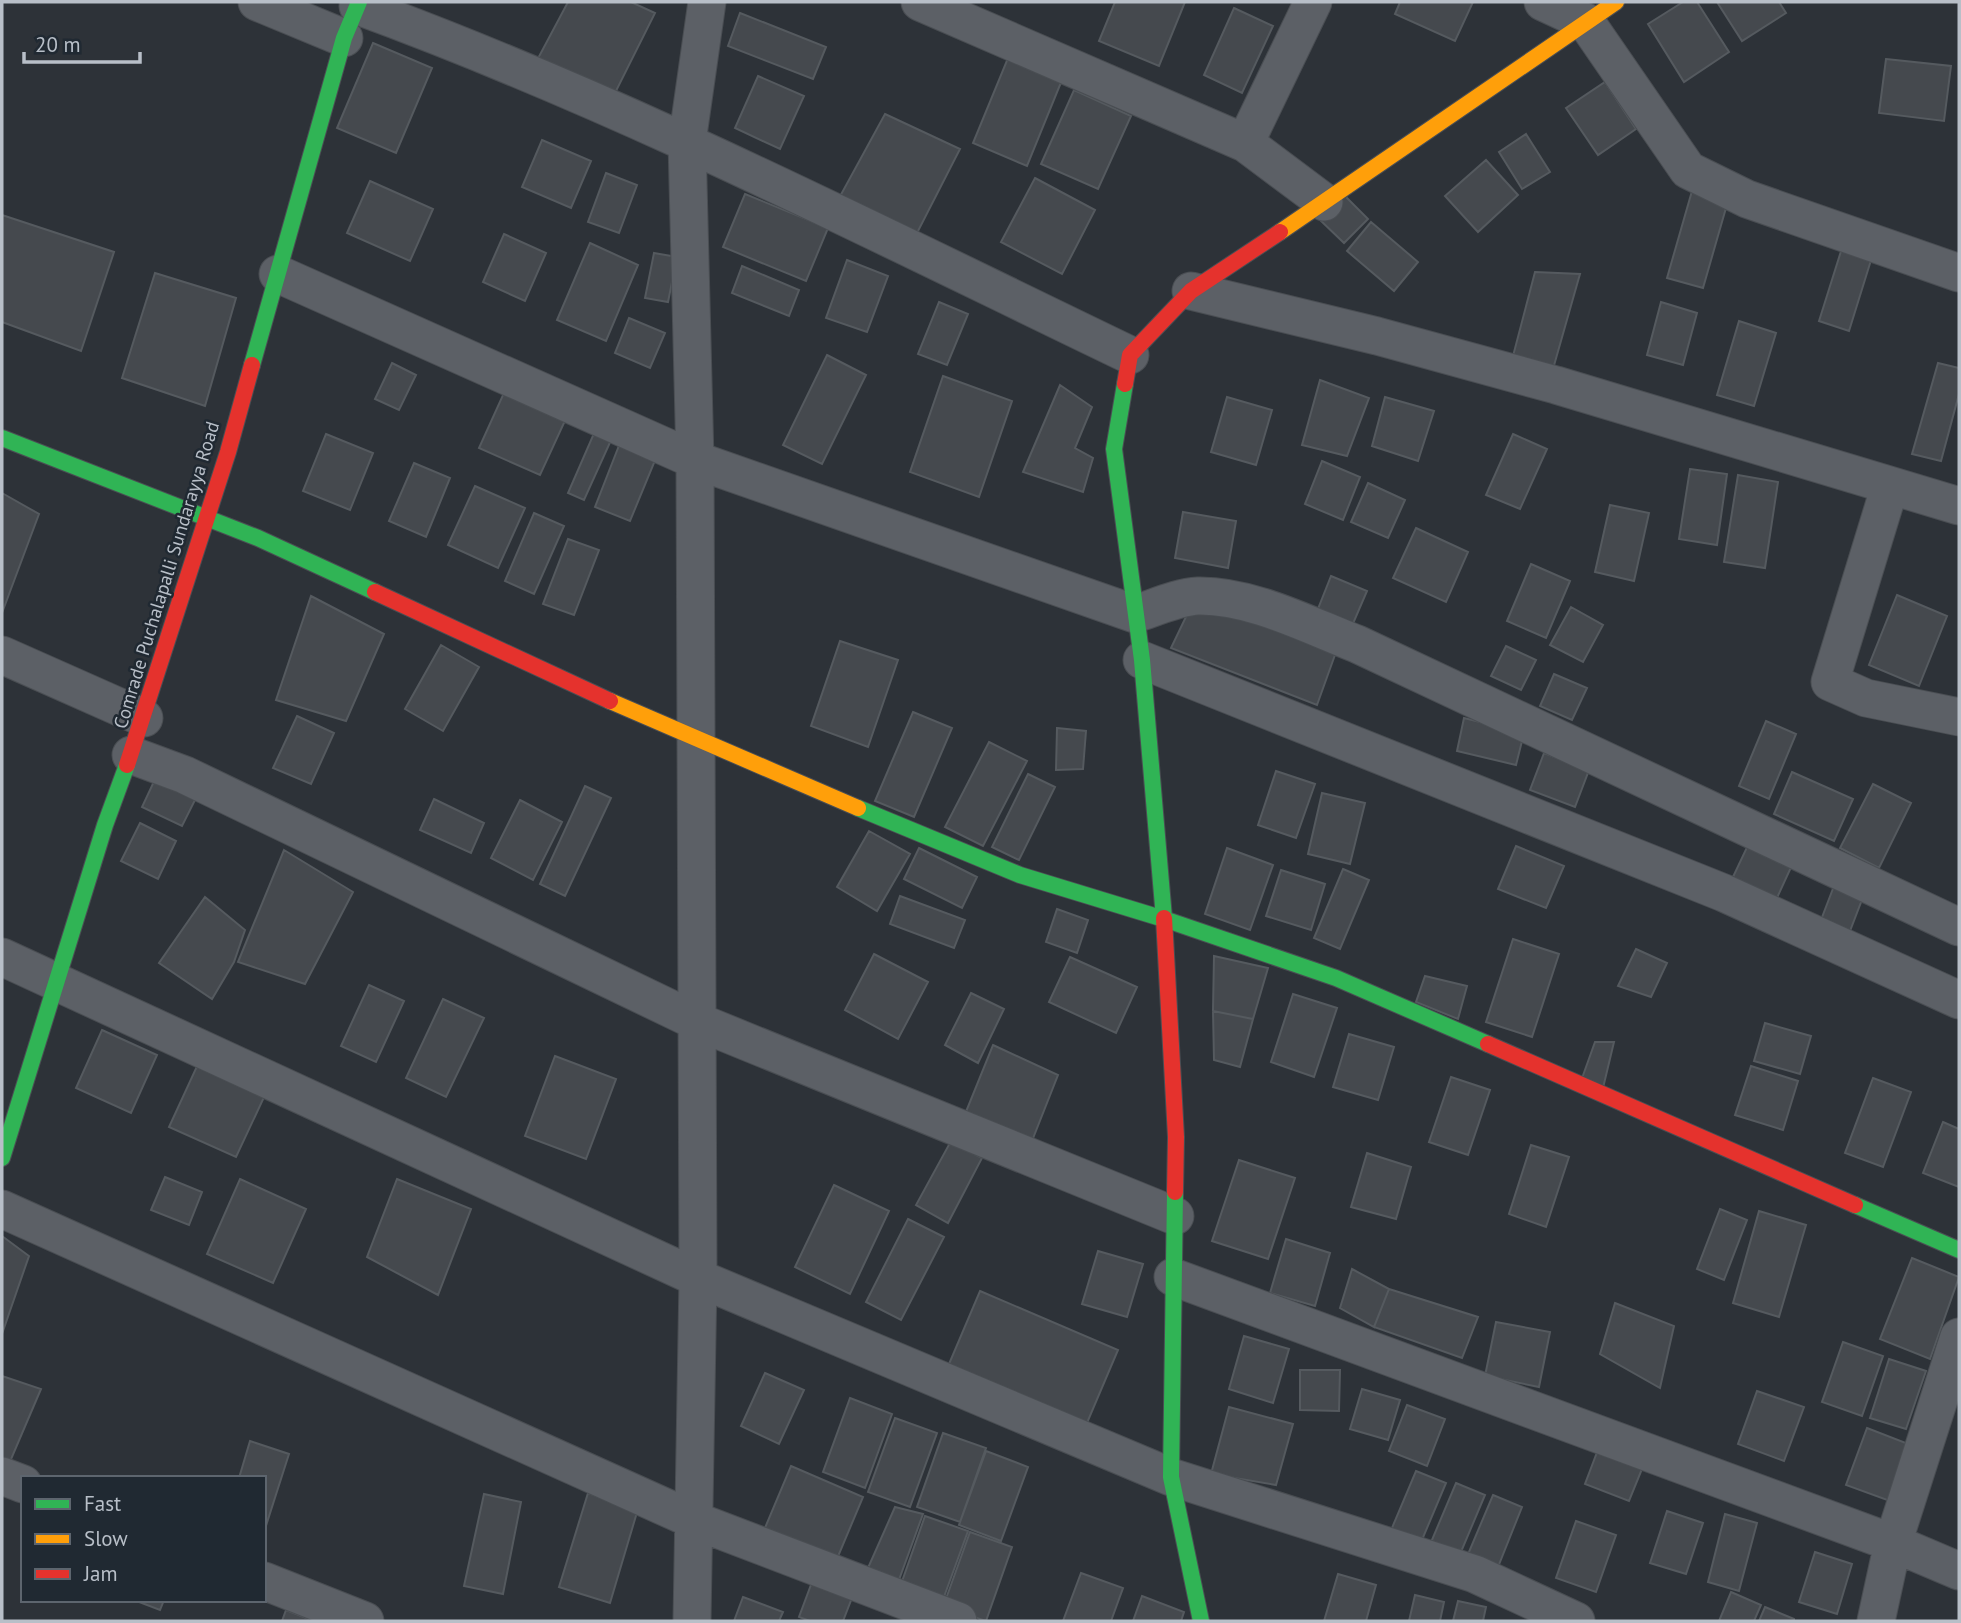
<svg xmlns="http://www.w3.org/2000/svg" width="1961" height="1623" font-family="'PT Sans',sans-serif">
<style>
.building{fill:#45494e;stroke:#555a5f;stroke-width:2}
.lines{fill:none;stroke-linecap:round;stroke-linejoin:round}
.street-casing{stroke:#4a4e53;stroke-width:39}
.fast-casing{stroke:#4a4e53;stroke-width:18}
.slow-casing{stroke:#4a4e53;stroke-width:18}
.jam-casing{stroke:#4a4e53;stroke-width:18}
.street{stroke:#5c6066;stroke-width:37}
.fast{stroke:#30b455;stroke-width:16}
.slow{stroke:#ff9f0a;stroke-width:16}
.jam{stroke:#e5322d;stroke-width:16}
.labels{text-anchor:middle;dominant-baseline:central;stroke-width:5;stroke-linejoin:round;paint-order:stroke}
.street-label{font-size:19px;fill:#b8bfc8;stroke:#202932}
</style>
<rect width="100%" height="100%" fill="#2d3238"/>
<path class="building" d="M568 2H631L655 13 612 99 535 64Z
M1115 2H1185L1159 66 1099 41Z
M1400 2H1473L1455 41 1395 14Z
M1683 2H1697L1729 52 1684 82 1648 24Z
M1717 2H1779L1786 13 1742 41Z
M1234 8 1273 26 1242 93 1204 75Z
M740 13 826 47 813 79 728 46Z
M373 43 432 68 396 153 337 128Z
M1008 58 1062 80 1027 166 973 143Z
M1886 59 1951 66 1944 121 1879 113Z
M758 76 804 96 780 149 735 128Z
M1605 82 1636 129 1598 155 1566 108Z
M1074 90 1131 116 1098 189 1041 164Z
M885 114 960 149 916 235 838 200Z
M1526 134 1550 172 1522 189 1499 152Z
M542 140 591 161 571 208 522 187Z
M1486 160 1518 195 1478 232 1445 196Z
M606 173 637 185 619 233 588 222Z
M1035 178 1095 210 1062 274 1001 242Z
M370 181 433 209 410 261 347 233Z
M1692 191 1728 201 1703 288 1667 278Z
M745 194 828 228 806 281 723 247Z
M1343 194 1368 219 1344 243 1319 219Z
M2 215 114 252 81 351 2 322Z
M1371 222 1418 262 1394 291 1347 251Z
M504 234 546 253 525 301 483 282Z
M590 243 638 265 606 341 557 320Z
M1842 248 1872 257 1849 331 1819 321Z
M654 253 677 257 668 302 645 298Z
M847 260 888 276 867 332 826 318Z
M742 266 799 290 789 316 732 293Z
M1535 272 1580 274 1553 369 1513 356Z
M155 273 236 298 205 406 122 378Z
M939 302 968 314 947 365 918 354Z
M1661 302 1697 313 1683 365 1647 355Z
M629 318 665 333 650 368 615 353Z
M1739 321 1776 333 1754 406 1717 395Z
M827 355 866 375 822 464 783 445Z
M392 363 416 375 399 410 375 399Z
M1938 363 1959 368V394L1941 461 1912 454Z
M943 376 1012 401 979 497 910 472Z
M1320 380 1369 398 1347 456 1302 445Z
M508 384 569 412 540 475 479 448Z
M1060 385 1092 407 1075 448 1093 458 1083 492 1023 472Z
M1227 397 1272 410 1256 465 1211 452Z
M1385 397 1434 411 1418 461 1372 446Z
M595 431 612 438 584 500 568 493Z
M326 434 373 453 350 510 303 491Z
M1513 434 1547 449 1520 509 1486 495Z
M620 443 656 458 630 521 595 507Z
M1322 461 1360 477 1343 520 1305 504Z
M414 463 450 478 426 537 389 521Z
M1690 469 1727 474 1717 545 1679 539Z
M1738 475 1778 482 1765 568 1724 562Z
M1368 483 1405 500 1388 538 1351 522Z
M475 486 525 508 498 568 448 545Z
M2 493 39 514 2 613Z
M1610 505 1649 513 1634 581 1595 572Z
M1183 512 1236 521 1228 568 1175 558Z
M534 513 564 526 534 594 505 581Z
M1416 528 1468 552 1446 602 1393 578Z
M568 539 599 550 574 615 543 604Z
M1531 564 1570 581 1546 638 1507 621Z
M1331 576 1367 591 1349 633 1314 619Z
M1897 595 1947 616 1919 686 1869 665Z
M311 596 384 634 346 721 276 700Z
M1195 598 1340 641 1317 705 1171 648Z
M1571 607 1603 625 1583 662 1550 645Z
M840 641 898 660 868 747 811 726Z
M441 645 479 667 443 731 405 709Z
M1506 646 1536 660 1521 690 1491 676Z
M1554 674 1587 688 1572 720 1540 706Z
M913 712 952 728 914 817 875 801Z
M297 716 334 733 311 784 273 768Z
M1464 718 1524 733 1516 765 1457 751Z
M1766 721 1796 734 1769 799 1739 786Z
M1057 728 1086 731 1083 769 1056 770Z
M989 742 1027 761 983 846 945 827Z
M1544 753 1589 770 1575 807 1530 790Z
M1276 771 1315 784 1296 838 1258 825Z
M1792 772 1853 799 1834 841 1774 814Z
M1028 774 1055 787 1019 860 992 847Z
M157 775 198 794 182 826 142 807Z
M1873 784 1911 803 1879 868 1840 848Z
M585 786 611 798 565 896 540 884Z
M1322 793 1365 803 1350 864 1308 854Z
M434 799 484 823 471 853 420 830Z
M520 800 562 822 533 880 491 858Z
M140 823 176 841 158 879 121 861Z
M869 831 910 854 877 911 837 887Z
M1749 843 1793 863 1776 900 1732 879Z
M1516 846 1564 866 1546 908 1498 889Z
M919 848 977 877 962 908 904 879Z
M1227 848 1273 865 1250 930 1205 914Z
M284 850 353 892 305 984 238 962Z
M1343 869 1369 880 1340 949 1314 938Z
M1281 870 1325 884 1311 930 1266 916Z
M1834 886 1863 897 1850 931 1821 920Z
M900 896 965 920 954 948 890 924Z
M205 897 245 930 234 962 212 999 159 963Z
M1057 909 1088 920 1077 953 1046 942Z
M1513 939 1559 954 1532 1037 1486 1022Z
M1636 949 1667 963 1651 997 1618 986Z
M874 954 928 982 898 1039 845 1010Z
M1214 956 1268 968 1253 1019 1213 1011Z
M1070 957 1137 987 1116 1033 1049 1002Z
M1425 976 1467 986 1458 1019 1416 1002Z
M369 985 404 1001 376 1062 341 1046Z
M971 993 1004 1009 978 1063 945 1045Z
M1293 994 1337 1008 1314 1077 1271 1062Z
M443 999 484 1018 446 1097 406 1078Z
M1213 1011 1253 1019 1240 1067 1214 1060Z
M1765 1023 1811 1036 1800 1074 1754 1061Z
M102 1030 157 1055 131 1113 76 1088Z
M1349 1034 1394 1047 1378 1100 1333 1087Z
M1595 1042H1614L1603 1088 1581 1081Z
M993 1045 1058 1075 1028 1151 961 1124Z
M555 1056 616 1079 586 1159 525 1136Z
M198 1064 265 1095 236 1157 169 1127Z
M1751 1066 1798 1081 1783 1130 1735 1115Z
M1451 1077 1490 1090 1468 1155 1429 1142Z
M1873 1078 1911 1092 1883 1167 1845 1153Z
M1943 1122 1959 1129V1187L1923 1173Z
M951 1141 982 1158 948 1223 916 1205Z
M1531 1145 1569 1157 1546 1227 1509 1214Z
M1367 1153 1411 1167 1396 1219 1351 1207Z
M1239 1160 1295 1178 1268 1259 1212 1241Z
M165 1177 202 1192 189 1225 151 1210Z
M240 1179 306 1209 273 1283 207 1254Z
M397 1179 471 1209 438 1295 367 1257Z
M834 1185 889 1211 850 1294 795 1267Z
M1720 1209 1747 1220 1724 1280 1697 1269Z
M1759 1211 1806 1225 1779 1317 1733 1303Z
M908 1219 944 1237 901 1320 866 1302Z
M2 1236 29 1256 2 1334Z
M1286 1239 1330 1253 1315 1306 1270 1293Z
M1098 1251 1143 1264 1127 1317 1082 1304Z
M1912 1258 1959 1277 1930 1359 1880 1339Z
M1352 1269 1389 1289 1374 1327 1340 1308Z
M1389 1289 1478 1317 1462 1358 1374 1327Z
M980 1291 1118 1350 1084 1430 946 1371Z
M1615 1303 1674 1326 1660 1388 1600 1354Z
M1496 1322 1550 1332 1539 1387 1485 1376Z
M1244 1336 1289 1349 1273 1403 1229 1389Z
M1843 1342 1883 1356 1862 1416 1822 1402Z
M1889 1359 1926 1371 1906 1429 1870 1418Z
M1300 1370H1340L1339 1411 1300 1410Z
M765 1373 804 1390 779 1444 741 1426Z
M2 1376 41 1389 9 1464 2 1461Z
M1362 1389 1400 1400 1388 1440 1350 1429Z
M1757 1391 1804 1407 1784 1461 1738 1444Z
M850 1398 892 1414 865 1488 823 1472Z
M1407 1405 1445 1419 1427 1466 1389 1451Z
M1229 1407 1293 1424 1276 1485 1211 1474Z
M895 1418 937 1433 910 1507 868 1492Z
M1867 1428 1911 1445 1890 1501 1846 1485Z
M943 1433 986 1448 960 1522 917 1507Z
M250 1441 289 1454 264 1532V1478H239Z
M1599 1447 1644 1464 1629 1501 1585 1484Z
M986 1451 1028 1467 1001 1541 959 1525Z
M791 1466 863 1497 834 1566 762 1535Z
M1416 1471 1446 1483 1419 1547 1389 1535Z
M1456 1483 1485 1495 1458 1559 1429 1547Z
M588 1493 638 1509 610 1603 559 1587Z
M484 1494 521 1502 503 1594 464 1586Z
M1493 1495 1522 1507 1496 1572 1466 1559Z
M895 1507 923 1514 896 1588 864 1577Z
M1667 1511 1703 1523 1686 1574 1650 1563Z
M1725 1514 1757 1523 1739 1591 1708 1582Z
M925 1516 968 1531 941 1605 899 1590Z
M1576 1521 1616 1535 1596 1592 1556 1578Z
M970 1532 1012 1547 986 1621 943 1607Z
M1815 1552 1852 1564 1837 1614 1799 1602Z
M1081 1573 1123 1588 1111 1621H1063Z
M815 1574 855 1590 843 1621H810L799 1617Z
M1338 1574 1376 1585 1366 1621H1324Z
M1731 1592 1761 1605 1754 1621H1719Z
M1415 1595 1444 1602 1440 1621H1409Z
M1142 1596 1184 1612 1181 1621H1133Z
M743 1597 783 1612 779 1621H734Z
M134 1600H164L160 1610Z
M1458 1601 1486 1607 1483 1621H1453Z
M1765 1607 1794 1619V1621H1759Z
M286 1610 314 1621H282Z"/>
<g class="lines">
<g class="street-casing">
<path id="street" d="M257 2 344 38
M920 2 1245 143 1324 202
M1543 2 1586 22 1688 170 1747 199 1959 273
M358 6C623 103 876 233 1130 355
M1245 143 1313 2
M278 274 695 460 1135 614C1154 608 1178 597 1198 596 1251 595 1308 625 1357 644L1959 927
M1191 291 1377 336 1556 385 1959 506
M1890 486 1830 682 1866 698 1959 717
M2 655 144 718
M1142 660 1724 893 1959 1000
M131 755 185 775 696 1021 1175 1216
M2 957 698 1278 1171 1477 1475 1574 1576 1621
M2 1209 696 1521 958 1621
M1173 1277 1893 1543 1959 1571
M2 1476 23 1484
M264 1581 365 1621
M692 1621 698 1278 695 460 687 142 707 2
M1876 1621 1893 1543 1959 1337"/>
</g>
<g class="fast-casing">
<path id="fast" d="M252 365 344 38 359 2
M1125 384 1114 449 1142 660 1164 918
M2 438 258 538 375 592
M858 808 1020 875 1164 919 1336 978 1488 1044
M2 1158 105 825 127 765
M1175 1192 1171 1477 1201 1621
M1855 1205 1959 1250"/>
</g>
<g class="slow-casing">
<path id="slow" d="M1280 232 1616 2
M610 701 858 808"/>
</g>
<g class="jam-casing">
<path id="jam" d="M1125 384 1130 355 1191 291 1280 232
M375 592 610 701
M127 765 228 452 252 365
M1164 918 1176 1137 1175 1192
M1488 1044 1855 1205"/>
</g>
<use href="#street" class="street"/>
<use href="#fast" class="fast"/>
<use href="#slow" class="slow"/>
<use href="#jam" class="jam"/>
</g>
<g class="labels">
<g class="street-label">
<text transform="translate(166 575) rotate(-73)">Comrade Puchalapalli Sundarayya Road</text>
</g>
</g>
<rect width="1961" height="1623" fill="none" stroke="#b8bfc8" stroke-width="7"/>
<rect x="21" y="1476" width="245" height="126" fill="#202932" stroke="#5d656e" stroke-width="2"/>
<rect x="35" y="1499" width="35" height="10" fill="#30b455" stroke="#5d656e" stroke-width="2"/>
<text x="84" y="1511" font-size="21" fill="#b8bfc8">Fast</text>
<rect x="35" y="1534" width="35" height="10" fill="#ff9f0a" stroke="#5d656e" stroke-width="2"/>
<text x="84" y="1546" font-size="21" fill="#b8bfc8">Slow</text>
<rect x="35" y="1569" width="35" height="10" fill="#e5322d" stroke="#5d656e" stroke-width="2"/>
<text x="84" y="1581" font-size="21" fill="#b8bfc8">Jam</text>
<path d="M24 52v10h116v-10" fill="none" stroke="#b8bfc8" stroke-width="3.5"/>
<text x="35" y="52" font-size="21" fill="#b8bfc8" stroke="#202932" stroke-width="5" paint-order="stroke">20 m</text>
</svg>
